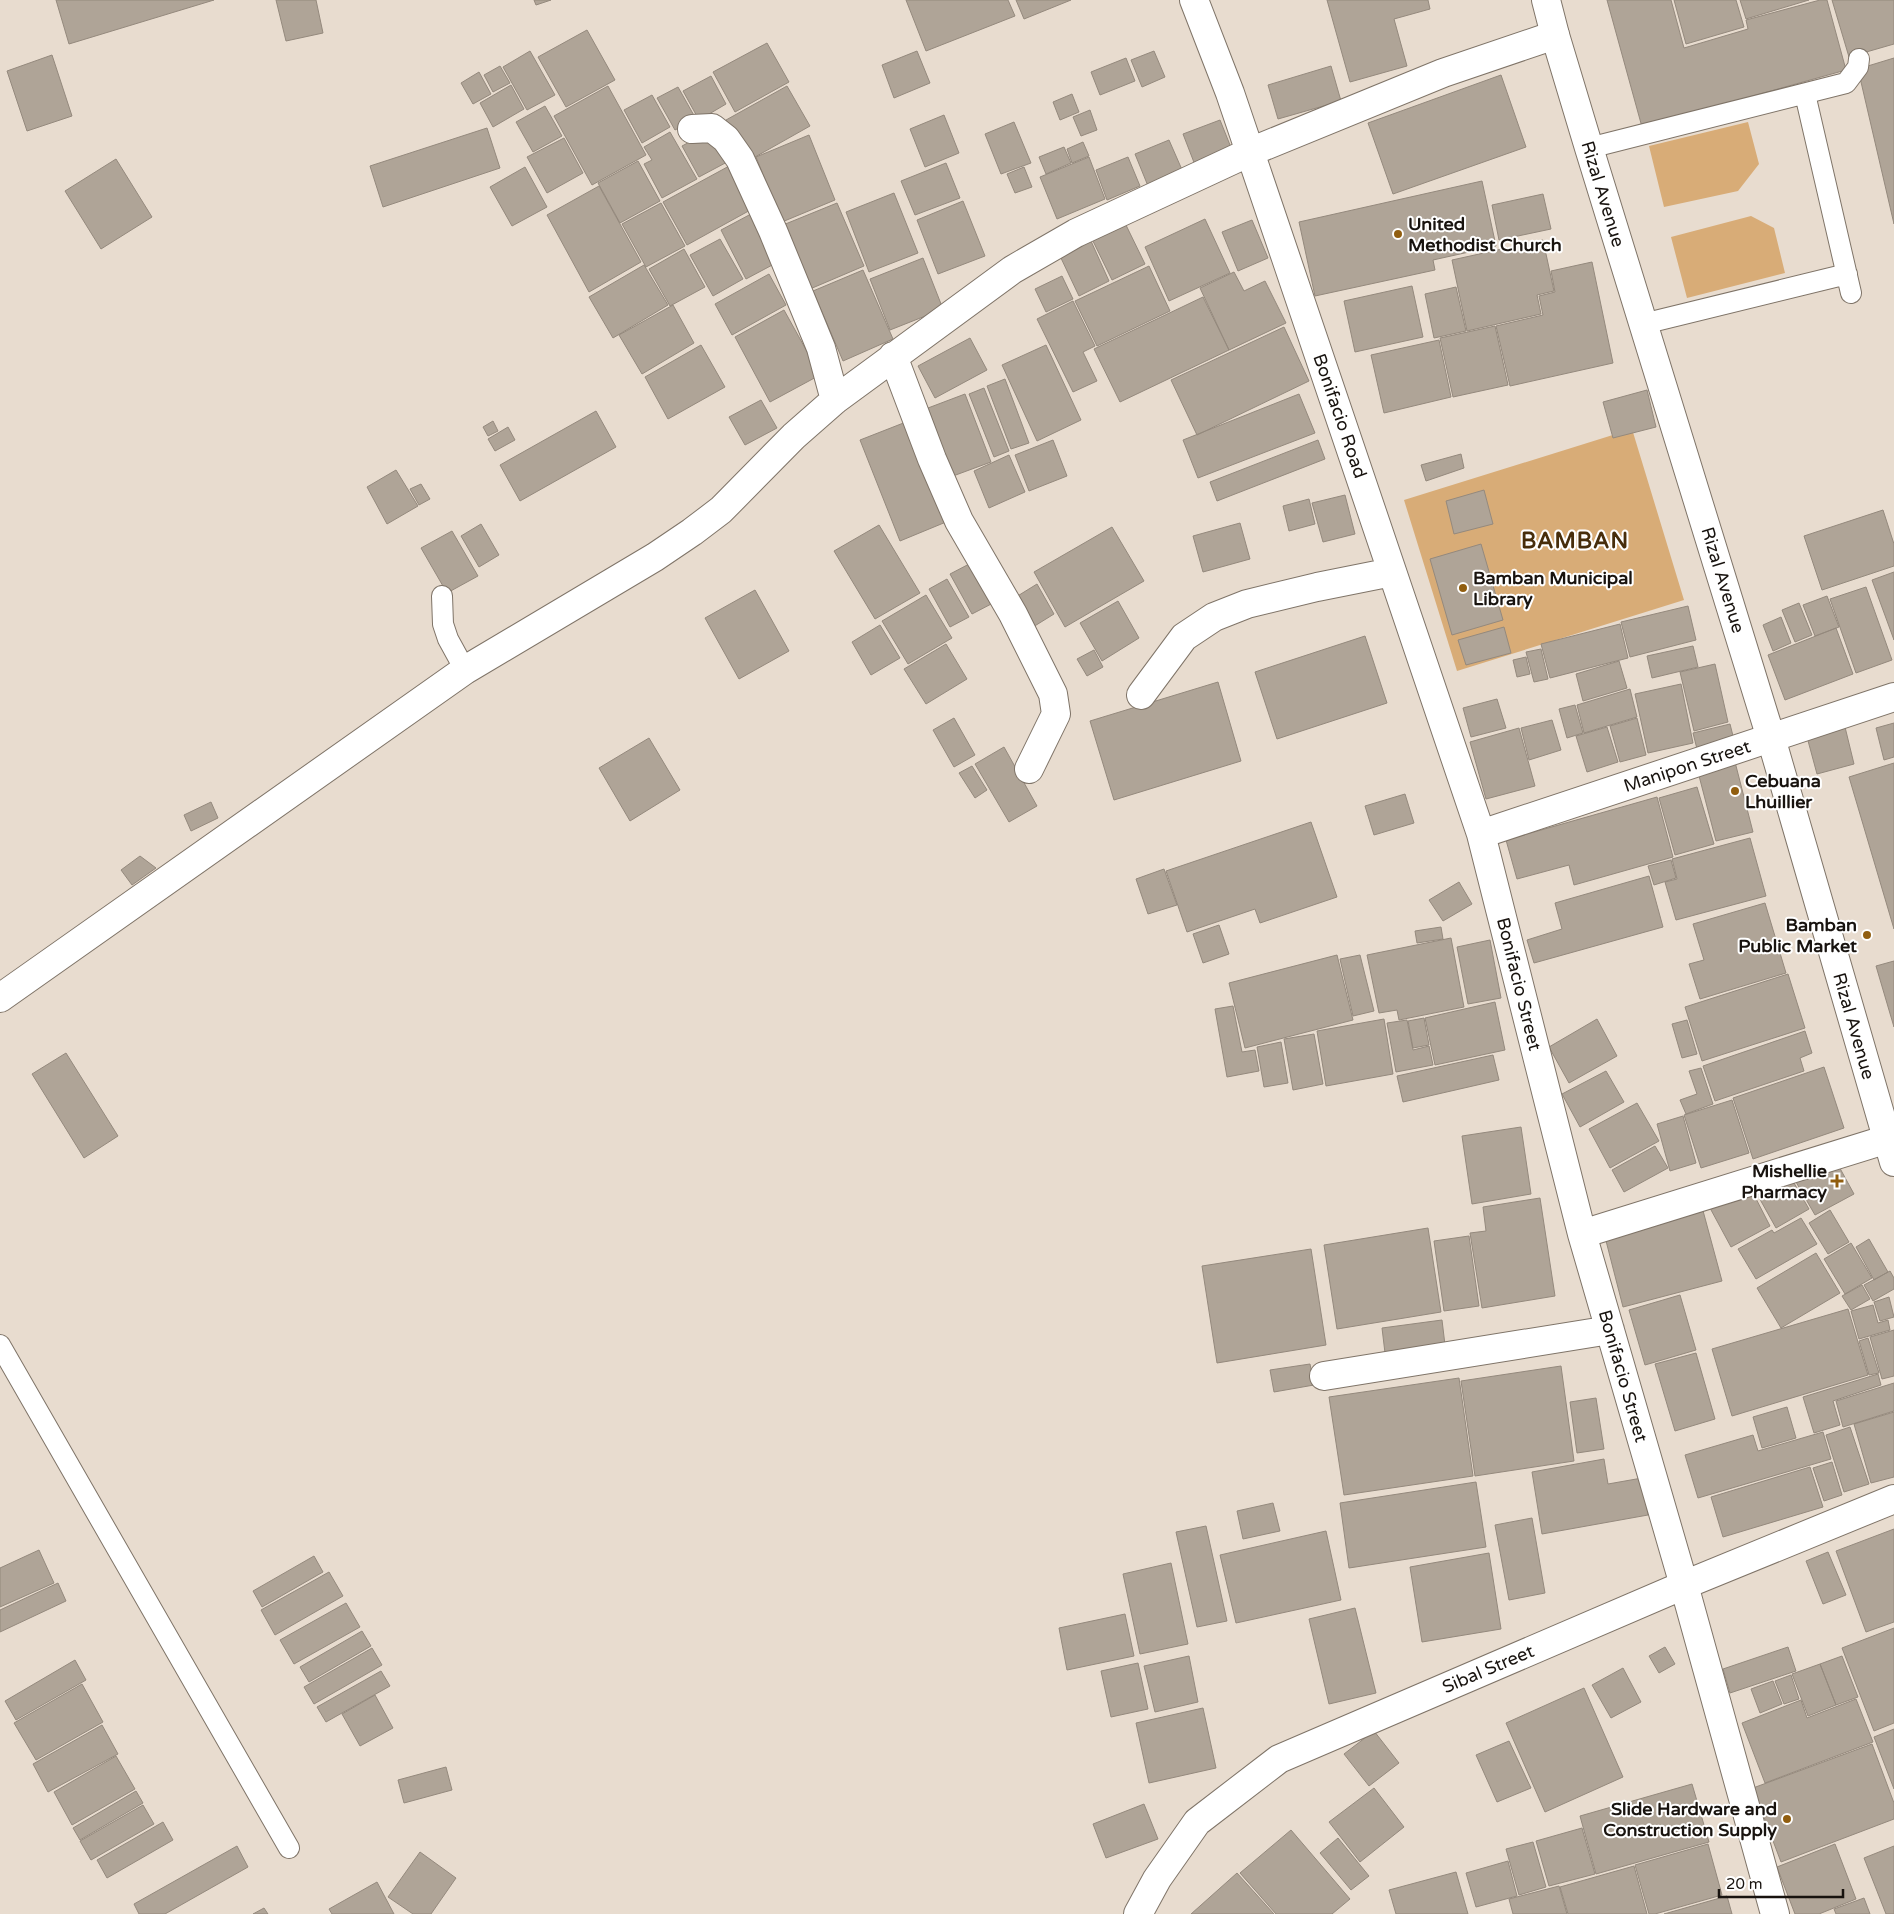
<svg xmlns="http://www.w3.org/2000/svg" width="1894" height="1914" font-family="'Varela Round',sans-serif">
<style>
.green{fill:#d8ac77}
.building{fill:#afa497;stroke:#94897d}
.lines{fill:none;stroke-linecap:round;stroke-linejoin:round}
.service-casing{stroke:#7f7468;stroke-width:22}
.minor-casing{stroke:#7f7468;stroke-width:30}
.tertiary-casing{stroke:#7f7468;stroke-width:30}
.service{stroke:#fff;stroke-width:20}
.minor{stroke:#fff;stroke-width:28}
.tertiary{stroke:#fff;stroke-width:28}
.poi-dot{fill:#915e10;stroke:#fff;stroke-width:2}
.labels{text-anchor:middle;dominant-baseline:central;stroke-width:4;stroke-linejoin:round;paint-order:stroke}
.street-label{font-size:18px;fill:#18130f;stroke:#fff}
.poi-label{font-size:18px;font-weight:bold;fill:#18130f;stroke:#fff;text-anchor:start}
.district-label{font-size:22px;font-weight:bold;letter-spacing:1px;fill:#472d0b;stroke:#fff}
</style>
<rect width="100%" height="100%" fill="#e8dccf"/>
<path class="green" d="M1748 122 1759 164 1738 191 1664 207 1649 146Z
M1751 216 1774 228 1785 273 1687 298 1671 237Z
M1632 429 1684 600 1457 671 1404 500Z"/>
<path class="building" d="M56 0H214L69 44Z
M276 0H316L323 33 286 41Z
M534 0H551L536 5Z
M906 0H1008L1015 16 926 51Z
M1016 0H1071L1024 19Z
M1327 0H1428L1430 9 1394 19 1407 66 1350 82Z
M1607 0H1671L1684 48 1748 29 1746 20 1820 0H1827L1846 70 1642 127Z
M1674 0H1736L1744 27 1686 44Z
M1740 0H1809L1746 19Z
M1832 0H1894V44L1849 57Z
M587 30 615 80 566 107 538 57Z
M767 43 789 82 735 112 713 72Z
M530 51 555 95 527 110 503 67Z
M917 51 930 83 894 98 882 65Z
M1154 51 1165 77 1142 87 1131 60Z
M52 55 72 116 27 131 7 71Z
M1126 58 1135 81 1100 95 1091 72Z
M1894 58V224L1858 69Z
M500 66 510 83 493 92 484 75Z
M1331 66 1341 101 1278 119 1268 85Z
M479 72 491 94 473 104 461 83Z
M1501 75 1526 147 1393 194 1368 123Z
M711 76 726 104 699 120 683 91Z
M511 85 524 109 493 127 480 103Z
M608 86 646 155 592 185 554 116Z
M787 86 810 126 748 161 726 120Z
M678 87 696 119 675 130 657 98Z
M1072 94 1079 112 1060 120 1053 102Z
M652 95 670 127 642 143 624 110Z
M545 106 562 136 533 152 516 122Z
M1090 110 1097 130 1081 136 1073 117Z
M944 115 959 153 925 167 910 129Z
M1220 120 1232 150 1195 165 1183 134Z
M1014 122 1031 163 1001 174 985 134Z
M487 128 500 168 383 207 370 166Z
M712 130 729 161 699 177 682 146Z
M670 132 697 179 662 198 644 164 652 160 644 147Z
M809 135 835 200 782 222 756 157Z
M564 138 583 173 547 193 527 157Z
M1169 140 1183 172 1148 186 1135 154Z
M1083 142 1089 156 1072 163 1067 149Z
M1064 147 1071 163 1046 174 1039 157Z
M1089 157 1105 199 1057 219 1040 177Z
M1128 157 1140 186 1107 200 1096 170Z
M116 159 152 217 101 249 65 191Z
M638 161 660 201 620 223 598 183Z
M946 163 960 198 915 215 901 181Z
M731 165 754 208 687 245 663 202Z
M525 167 547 207 512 226 490 187Z
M1024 167 1032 187 1015 193 1007 174Z
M1482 181 1496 246 1433 260 1435 270 1315 296 1299 222Z
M599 186 641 262 589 292 547 215Z
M894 193 918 253 869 272 846 212Z
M1543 194 1551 229 1499 240 1492 205Z
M963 201 985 256 938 274 917 220Z
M661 203 685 246 646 267 622 224Z
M837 203 864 266 810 289 783 225Z
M751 214 776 263 746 279 721 230Z
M1205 219 1230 273 1169 301 1145 247Z
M1252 220 1268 258 1238 271 1222 232Z
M1124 221 1145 264 1112 280 1091 237Z
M720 239 743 279 713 296 690 255Z
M1543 240 1554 291 1537 295 1541 314 1467 331 1452 260Z
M1091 241 1109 281 1079 296 1060 256Z
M684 249 705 287 670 306 649 269Z
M923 258 943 309 890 330 870 279Z
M1592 262 1613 363 1510 386 1496 326 1543 315 1539 296 1555 292 1551 271Z
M644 265 668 305 613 338 589 297Z
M1149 266 1170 311 1097 346 1075 301Z
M863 270 893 339 843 361 813 291Z
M1234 272 1244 291 1265 281 1286 323 1229 350 1200 288Z
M769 274 786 305 732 335 715 304Z
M1062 276 1073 299 1046 312 1035 289Z
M1412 286 1423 337 1355 352 1344 301Z
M1456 287 1466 331 1434 338 1425 294Z
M1203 297 1229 350 1120 402 1094 349Z
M1073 301 1095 346 1083 352 1097 381 1073 392 1037 319Z
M673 305 694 343 642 374 619 335Z
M784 310 820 375 770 402 735 337Z
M1495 326 1508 385 1453 397 1440 338Z
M1284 327 1309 381 1197 435 1171 380Z
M970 338 987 370 935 398 918 366Z
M1439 340 1451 397 1384 413 1371 355Z
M701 345 725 387 668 419 645 377Z
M1046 345 1081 420 1037 441 1002 365Z
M1005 379 1029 443 1011 449 987 386Z
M984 388 1009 451 994 457 969 394Z
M1647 390 1656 427 1613 438 1603 402Z
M965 394 991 462 953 476 928 408Z
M1299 394 1315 433 1198 478 1183 440Z
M761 400 777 428 745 445 729 417Z
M596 411 616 447 520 501 500 465Z
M493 421 498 431 488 436 483 427Z
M906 422 946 522 900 541 860 440Z
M508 427 515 440 495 451 488 439Z
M1053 440 1067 476 1029 491 1015 455Z
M1318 440 1325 459 1217 501 1210 482Z
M1461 454 1464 468 1426 481 1421 465Z
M1009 455 1025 492 989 508 974 471Z
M396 470 418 506 387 524 367 487Z
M421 484 430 499 419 505 410 489Z
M1484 490 1493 524 1454 534 1446 501Z
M1345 495 1355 534 1323 542 1312 503Z
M1309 499 1315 524 1289 531 1283 506Z
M1883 510 1894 544V566L1822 590 1804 536Z
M1240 523 1250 559 1203 572 1193 536Z
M481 524 499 555 479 567 461 536Z
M879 525 920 593 875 619 834 551Z
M1112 527 1144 581 1065 627 1034 572Z
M452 531 478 576 447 593 421 548Z
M1481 544 1503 620 1452 635 1430 559Z
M973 562 995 602 972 614 950 574Z
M1894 572V640L1872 580Z
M947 579 969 617 950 627 929 589Z
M1037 584 1054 614 1033 627 1016 597Z
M1866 587 1892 660 1856 673 1830 599Z
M755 590 789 651 739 679 705 618Z
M926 595 952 638 908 664 882 621Z
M1827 596 1839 627 1815 636 1803 605Z
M1118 601 1139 638 1102 661 1080 623Z
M1799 603 1812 635 1795 642 1782 610Z
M1688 606 1696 640 1630 657 1621 622Z
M1781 617 1791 643 1773 651 1763 625Z
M1620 624 1628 658 1550 678 1541 644Z
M880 625 900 658 871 675 852 642Z
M1504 627 1511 653 1466 665 1458 640Z
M1836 628 1853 674 1785 700 1768 655Z
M1365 636 1387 703 1277 739 1255 672Z
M946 644 967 679 926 704 904 669Z
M1693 646 1698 667 1652 678 1647 656Z
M1541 649 1548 679 1534 682 1526 652Z
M1094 650 1103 667 1087 676 1077 659Z
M1526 657 1530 674 1517 677 1513 660Z
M1619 661 1627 688 1583 701 1576 674Z
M1715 664 1728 722 1694 731 1680 672Z
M1218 682 1241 761 1114 800 1090 721Z
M1681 684 1693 743 1648 753 1635 694Z
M1630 689 1637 717 1584 733 1577 705Z
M1497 699 1506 728 1471 737 1463 708Z
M1575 705 1583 733 1567 738 1559 709Z
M954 718 975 755 954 767 933 730Z
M1637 718 1646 755 1620 762 1610 726Z
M1552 720 1561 750 1529 760 1521 728Z
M1894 723V757L1884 760 1876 728Z
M1730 724 1736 748 1699 757 1693 733Z
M1607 727 1618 762 1587 772 1576 736Z
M1845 727 1854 764 1817 774 1807 737Z
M1519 728 1535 786 1486 799 1470 742Z
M649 738 680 790 630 821 599 768Z
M1004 747 1037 806 1009 822 975 764Z
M1735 762 1753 832 1716 841 1698 772Z
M1894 763V929L1849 777Z
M972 766 987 790 975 798 959 773Z
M1697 787 1714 844 1675 855 1659 798Z
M1405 794 1414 823 1374 835 1365 806Z
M1657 797 1673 857 1574 885 1569 865 1517 879 1506 840Z
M211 802 218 818 191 831 184 815Z
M1311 822 1337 897 1260 923 1255 909 1187 932 1166 871Z
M1750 838 1766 896 1676 920 1665 882 1677 879 1672 859Z
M140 856 156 868 132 885 121 870Z
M1671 860 1676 878 1654 885 1648 866Z
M1164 869 1177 905 1148 914 1136 879Z
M1649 876 1663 927 1534 963 1527 940 1562 929 1555 903Z
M1459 882 1472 904 1443 921 1429 900Z
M1765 903 1786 973 1700 999 1689 964 1704 960 1693 924Z
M1219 925 1229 954 1203 963 1193 934Z
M1441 927 1443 939 1417 943 1415 931Z
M1451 938 1464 1007 1399 1020 1397 1010 1379 1013 1367 955Z
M1490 940 1501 998 1468 1004 1457 947Z
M1337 955 1353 1020 1245 1048 1229 983Z
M1360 955 1374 1011 1353 1016 1340 959Z
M1894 961V1027L1876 966Z
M1788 974 1805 1028 1702 1061 1685 1007Z
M1495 1002 1505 1050 1435 1065 1425 1018Z
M1233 1006 1242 1052 1255 1050 1259 1071 1227 1077 1215 1009Z
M1424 1018 1429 1045 1413 1048 1408 1021Z
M1384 1019 1393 1074 1326 1086 1317 1031Z
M1597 1019 1617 1056 1569 1083 1549 1047Z
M1407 1020 1413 1050 1429 1046 1433 1065 1396 1072 1387 1023Z
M1687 1020 1697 1054 1682 1058 1672 1024Z
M1805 1031 1812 1053 1800 1058 1804 1071 1715 1101 1703 1066Z
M1314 1034 1323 1084 1293 1090 1284 1039Z
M1281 1042 1288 1083 1264 1087 1257 1047Z
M66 1053 118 1136 84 1158 32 1074Z
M1493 1055 1499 1080 1403 1102 1397 1076Z
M1824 1067 1844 1128 1753 1159 1733 1098Z
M1701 1068 1713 1104 1686 1114 1680 1100 1697 1094 1689 1071Z
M1606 1071 1624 1102 1580 1127 1562 1094Z
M1732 1100 1749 1153 1701 1168 1684 1115Z
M1637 1103 1659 1141 1610 1168 1589 1129Z
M1683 1116 1696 1163 1670 1171 1657 1124Z
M1521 1127 1531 1194 1472 1204 1462 1136Z
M1655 1146 1668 1168 1624 1192 1612 1170Z
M1836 1161 1854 1194 1815 1215 1796 1182Z
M1790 1176 1809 1209 1776 1228 1757 1194Z
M1750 1187 1770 1226 1731 1247 1710 1208Z
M1540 1198 1555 1296 1482 1308 1470 1233 1486 1231 1483 1207Z
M1702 1207 1722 1281 1623 1307 1604 1233Z
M1830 1210 1849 1242 1828 1254 1809 1223Z
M1801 1218 1817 1244 1756 1279 1738 1249 1772 1230 1774 1233Z
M1428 1228 1441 1312 1337 1329 1324 1245Z
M1469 1236 1479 1306 1444 1311 1434 1241Z
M1869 1239 1888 1272 1874 1280 1856 1247Z
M1851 1243 1872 1278 1845 1294 1824 1259Z
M1311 1249 1326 1345 1217 1363 1202 1266Z
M1816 1253 1840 1293 1781 1328 1757 1288Z
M1890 1271 1894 1278V1289L1873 1301 1864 1285Z
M1862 1285 1870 1299 1851 1310 1842 1296Z
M1680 1295 1696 1350 1645 1365 1629 1310Z
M1889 1297 1894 1317 1880 1321 1874 1302Z
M1873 1305 1878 1323 1888 1320 1890 1330 1859 1339 1851 1311Z
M1848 1309 1868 1375 1732 1416 1712 1349Z
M1442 1320 1445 1345 1385 1353 1382 1328Z
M1894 1330V1376L1882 1379 1870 1337Z
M1868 1338 1879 1373 1869 1375 1859 1341Z
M1696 1353 1715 1419 1675 1431 1655 1364Z
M1310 1364 1314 1385 1274 1392 1270 1370Z
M1561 1366 1574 1461 1475 1476 1461 1381Z
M1878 1374 1881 1385 1833 1401 1840 1425 1814 1433 1803 1397Z
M1459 1378 1473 1476 1344 1495 1329 1397Z
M1894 1383V1411L1843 1427 1836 1401Z
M1596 1398 1604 1449 1577 1453 1570 1402Z
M1787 1407 1796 1438 1762 1448 1753 1417Z
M1894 1412V1477L1871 1483 1854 1424Z
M1850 1427 1869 1484 1844 1492 1826 1435Z
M1823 1432 1831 1459 1698 1498 1685 1455 1753 1435 1758 1451Z
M1604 1459 1608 1484 1642 1478 1648 1515 1542 1534 1532 1472Z
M1832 1462 1842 1495 1824 1501 1813 1468Z
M1810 1467 1823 1507 1723 1537 1711 1497Z
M1476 1482 1486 1547 1349 1568 1340 1503Z
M1273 1503 1280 1531 1243 1539 1237 1511Z
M1532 1518 1545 1593 1509 1600 1495 1525Z
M1206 1526 1227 1621 1197 1627 1176 1532Z
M1894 1529V1622L1866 1632 1836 1551Z
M1326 1531 1341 1600 1236 1623 1220 1555Z
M39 1550 54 1583 0 1607V1568Z
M1828 1552 1846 1595 1823 1604 1806 1561Z
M1489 1553 1501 1629 1422 1642 1410 1567Z
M314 1556 323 1572 262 1607 253 1591Z
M1171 1563 1188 1644 1140 1654 1123 1574Z
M329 1572 343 1596 275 1635 261 1610Z
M58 1583 66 1601 0 1632V1610Z
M346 1603 360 1627 294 1664 280 1640Z
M1355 1608 1376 1693 1329 1704 1309 1619Z
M1125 1614 1134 1656 1067 1670 1059 1628Z
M1894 1628V1723L1874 1731 1842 1648Z
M362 1631 371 1646 309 1682 300 1667Z
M1665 1647 1675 1664 1659 1673 1649 1656Z
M1788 1647 1796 1671 1730 1693 1723 1669Z
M372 1648 382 1665 314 1704 304 1687Z
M1189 1656 1198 1702 1155 1712 1144 1666Z
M1842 1656 1858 1697 1836 1705 1820 1664Z
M75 1660 86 1680 16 1720 5 1701Z
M1138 1663 1148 1709 1111 1717 1101 1671Z
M1820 1664 1836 1705 1808 1716 1792 1674Z
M1623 1668 1641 1702 1611 1718 1592 1685Z
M381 1671 390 1686 326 1722 317 1707Z
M1791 1675 1799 1699 1784 1704 1775 1681Z
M1773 1681 1782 1704 1760 1713 1751 1689Z
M82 1684 103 1722 36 1760 14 1723Z
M1584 1688 1623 1777 1545 1812 1506 1723Z
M375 1695 393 1728 360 1746 342 1714Z
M1856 1699 1873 1742 1765 1783 1742 1723 1801 1700 1807 1718Z
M1203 1708 1216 1768 1149 1783 1136 1723Z
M102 1725 118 1754 48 1792 33 1764Z
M1894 1729V1789L1874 1737Z
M1374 1731 1399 1763 1369 1786 1344 1754Z
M1509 1741 1531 1788 1497 1802 1476 1755Z
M1872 1744 1894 1803V1819L1781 1862 1753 1788Z
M116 1756 135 1789 72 1825 54 1792Z
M446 1767 452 1790 404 1803 398 1780Z
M1692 1784 1709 1842 1596 1874 1580 1816Z
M1374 1788 1404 1827 1360 1862 1329 1822Z
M136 1791 143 1803 80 1840 73 1828Z
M1144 1804 1158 1839 1106 1858 1093 1824Z
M143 1805 154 1824 91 1860 80 1841Z
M163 1822 173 1840 107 1878 97 1860Z
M1582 1828 1595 1874 1549 1886 1536 1841Z
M1291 1830 1350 1899 1332 1914H1276L1240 1873Z
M1338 1838 1369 1876 1351 1890 1320 1853Z
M1533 1842 1546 1887 1519 1895 1506 1849Z
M1708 1844 1722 1895 1655 1914H1649L1635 1865Z
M1835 1844 1856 1899 1819 1914H1795L1777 1867Z
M237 1846 248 1867 165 1914H139L134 1904Z
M1894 1846V1914H1886L1864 1858Z
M420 1852 456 1878 431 1914H413L388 1897Z
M1508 1861 1517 1896 1476 1907 1466 1873Z
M1634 1866 1647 1914H1568L1560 1887Z
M1456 1872 1468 1914H1396L1389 1890Z
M1237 1873 1274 1914H1191Z
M377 1882 394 1914H332L329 1909Z
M1559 1886 1567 1914H1513L1509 1899Z
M1727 1896 1732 1914H1664Z
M1864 1898 1870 1914H1836L1834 1909Z
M264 1908 268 1914H253Z"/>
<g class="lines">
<g class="service-casing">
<path id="service" d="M1805 94 1851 293
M1589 148 1846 83 1858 67 1859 59
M1643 324 1847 274
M442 596 443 624 448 639 465 670
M0 1345 289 1848"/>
</g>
<g class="minor-casing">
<path id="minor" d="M1194 0 1230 93 1481 834 1582 1234 1684 1585 1775 1914
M692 129 712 128 726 139 740 159 773 231 821 348 835 400
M893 356 932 459 959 521 1013 614 1053 694 1056 714 1029 769
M1141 695 1184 637 1214 617 1247 604 1317 587 1392 572
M1481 834 1894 697
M0 998 465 670 655 557 692 532 721 510 794 436 835 400 1012 270 1076 233 1250 152 1443 73 1555 35
M1582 1234 1894 1137
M1324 1376 1610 1330
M1138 1914 1157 1879 1197 1822 1279 1759 1684 1585 1894 1499"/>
</g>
<g class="tertiary-casing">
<path id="tertiary" d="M1546 0 1555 35 1589 148 1771 738 1894 1162"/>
</g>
<use href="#service" class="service"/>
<use href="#minor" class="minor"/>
<use href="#tertiary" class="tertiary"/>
</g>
<g class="poi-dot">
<circle cx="1398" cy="234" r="5"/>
<circle cx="1463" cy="588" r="5"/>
<circle cx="1735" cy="791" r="5"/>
<circle cx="1867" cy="935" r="5"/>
<path d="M1834.5 1173.5h5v5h5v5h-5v5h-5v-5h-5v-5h5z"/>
<circle cx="1787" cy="1819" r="5"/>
</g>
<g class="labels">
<g class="street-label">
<text transform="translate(1603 194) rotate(73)">Rizal Avenue</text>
<text transform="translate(1340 416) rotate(71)">Bonifacio Road</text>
<text transform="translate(1723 580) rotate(73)">Rizal Avenue</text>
<text transform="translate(1687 766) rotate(-18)">Manipon Street</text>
<text transform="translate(1519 984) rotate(76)">Bonifacio Street</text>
<text transform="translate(1854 1026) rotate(74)">Rizal Avenue</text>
<text transform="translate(1623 1376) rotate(74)">Bonifacio Street</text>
<text transform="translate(1488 1669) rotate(-23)">Sibal Street</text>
</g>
<g class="poi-label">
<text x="1408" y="224">United<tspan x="1408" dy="21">Methodist Church</tspan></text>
<text x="1473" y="578">Bamban Municipal<tspan x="1473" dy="21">Library</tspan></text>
<text x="1745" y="781">Cebuana<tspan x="1745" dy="21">Lhuillier</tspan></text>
<text x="1857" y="925" text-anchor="end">Bamban<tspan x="1857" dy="21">Public Market</tspan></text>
<text x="1827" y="1171" text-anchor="end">Mishellie<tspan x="1827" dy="21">Pharmacy</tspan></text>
<text x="1777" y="1809" text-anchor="end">Slide Hardware and<tspan x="1777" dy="21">Construction Supply</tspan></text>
</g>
<g class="district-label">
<text x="1575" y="541">BAMBAN</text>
</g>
</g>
<path d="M1719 1889v8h124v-8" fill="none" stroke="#18130f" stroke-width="2.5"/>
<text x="1726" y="1889" font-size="15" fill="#18130f" stroke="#ffffff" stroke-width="4" paint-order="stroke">20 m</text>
</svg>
